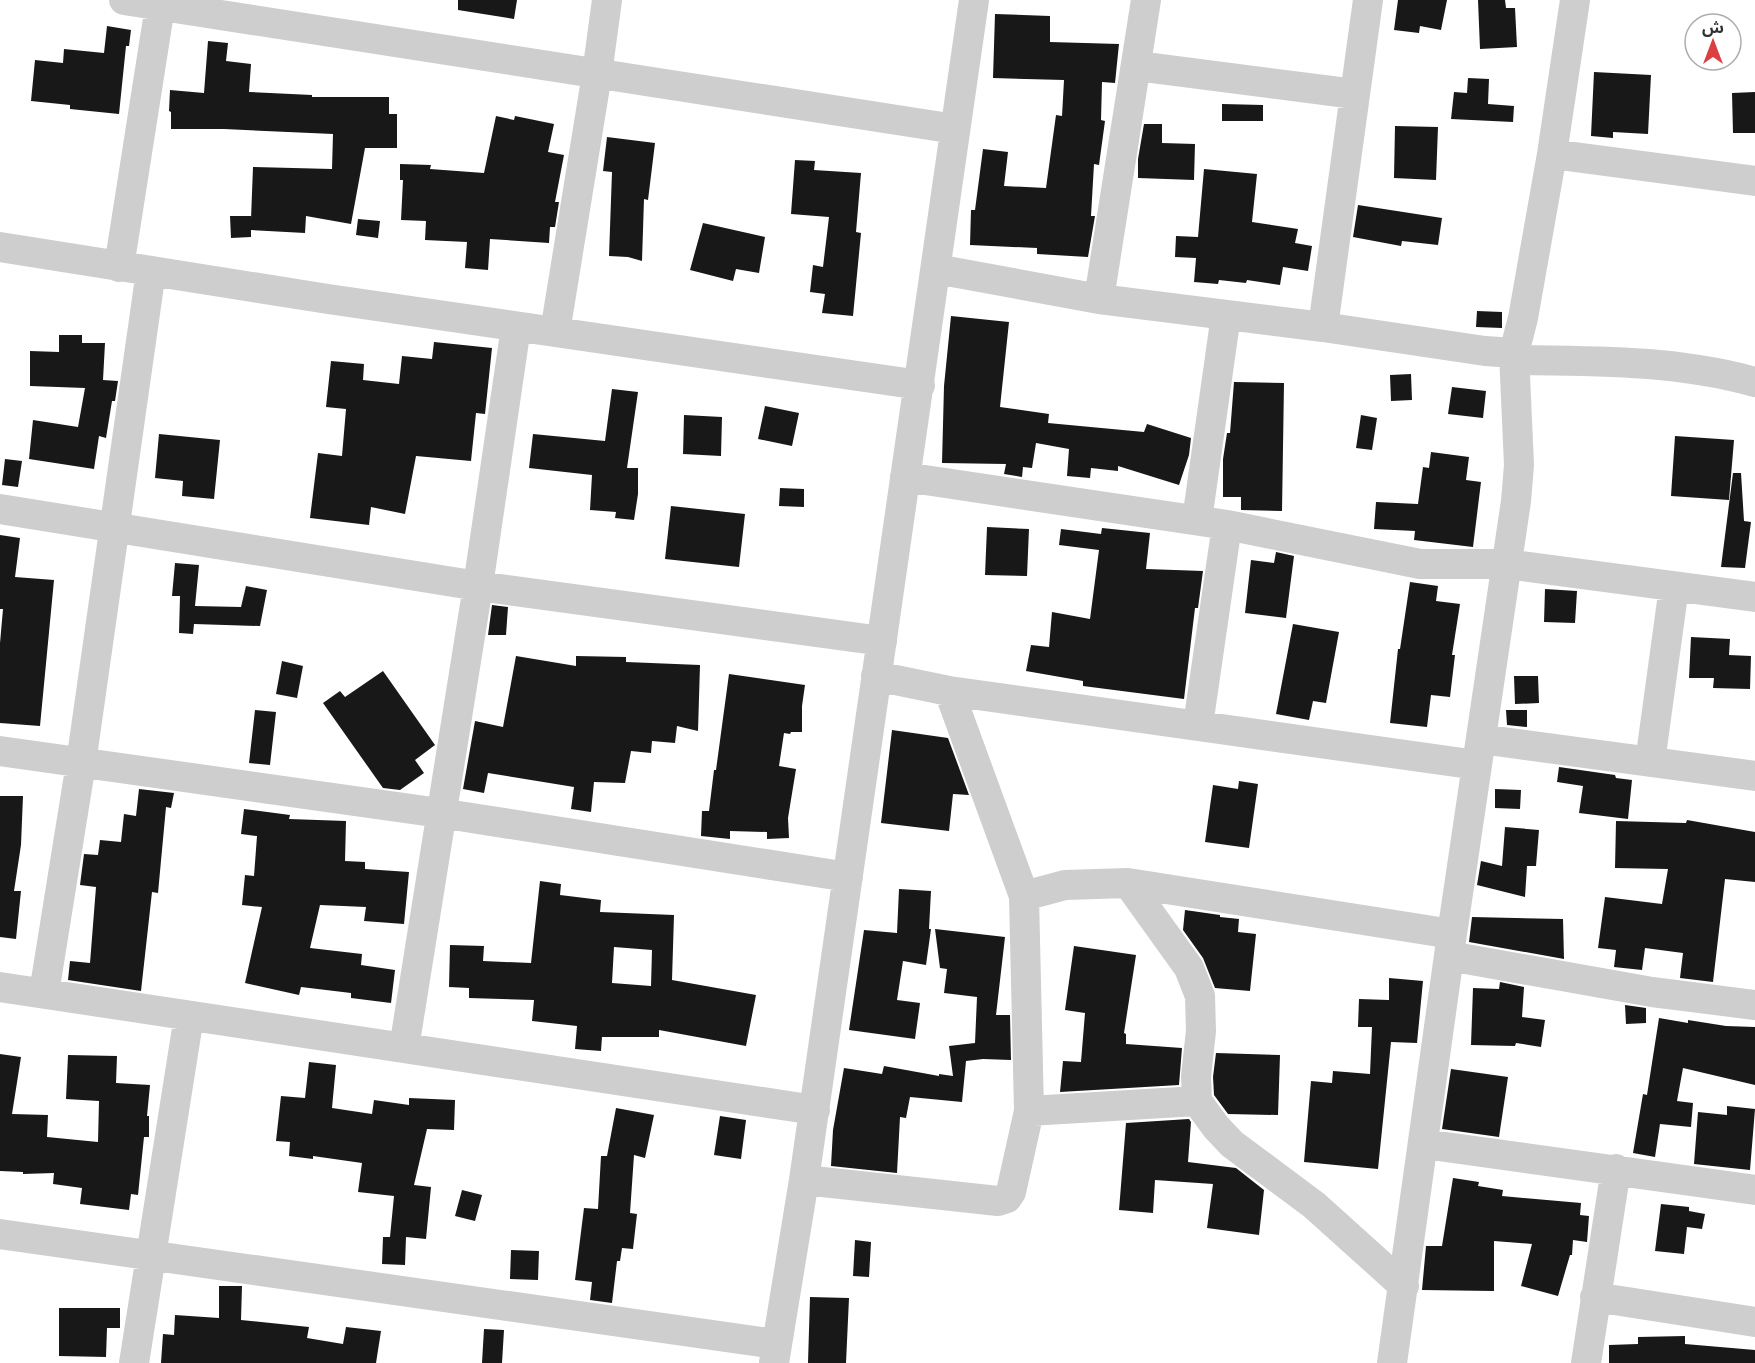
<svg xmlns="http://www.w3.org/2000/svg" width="1755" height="1363" font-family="'Alegreya Sans','Noto Sans Arabic',sans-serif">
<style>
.building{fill:#181818;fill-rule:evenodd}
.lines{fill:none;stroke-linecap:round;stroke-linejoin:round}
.minor{stroke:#cecece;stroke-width:30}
</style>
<rect width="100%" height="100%" fill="#fff"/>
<path class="building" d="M458 0H517L514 19 458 10Z
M1398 0H1447L1441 30 1420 26 1419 33 1394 30Z
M1478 0H1505L1506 8H1515L1517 47 1480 49Z
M995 14 1050 16V42L1119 44 1115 83 1102 82 1101 120 1105 121 1099 165 1094 164 1091 216H1095L1088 257 1037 254V248L970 245 971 210H975L983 149 1008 152 1004 186 1046 188 1056 115 1062 116 1064 80 993 78Z
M107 26 131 30 129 46H126L119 114 70 109V105L31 101 35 60 63 63 64 49 104 53Z
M208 41 228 43 226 61 251 64 249 92 312 95V97H389V114H397V148H365L351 224 306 216 305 233 251 230V237L231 238 230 216H251V219L253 167 332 169 333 134 224 129H171V112L169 111 170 90 204 93Z
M1594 72 1651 75 1648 134 1613 132V138L1591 136Z
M1468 78 1489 79 1488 104 1514 106 1513 122 1451 119 1454 92 1467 93Z
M1755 92V133H1733L1732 93Z
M1222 104 1263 105V121H1222Z
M496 116 514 120 515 116 554 124 548 152 564 155 555 202H559L555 227H550L549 243 490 239 488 270 465 268 467 242 425 240 426 221 401 220 403 180H400V164L431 165 430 169 484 173Z
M1144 124H1162V143L1195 144 1194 180 1138 178V159Z
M1395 126 1438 127 1436 180 1394 178Z
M607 137 655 143 648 200 644 199 642 261 628 257 609 256 612 172 603 171Z
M795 160 815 161 814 170 861 173 856 232 861 233 853 316 822 313 825 294 810 292 813 265 823 267 829 217 791 214Z
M1204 169 1257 174 1252 222 1298 229 1295 243 1312 246 1308 271 1283 267 1280 285 1247 280 1246 283 1219 280 1218 284 1194 282 1196 258 1175 257 1176 236 1198 237Z
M1358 205 1442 218 1438 245 1402 241 1401 246 1353 237Z
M358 219 380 221 378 238 356 235Z
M703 223 765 237 759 273 736 269 733 281 690 270Z
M1477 311 1502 312V328L1476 327Z
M951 316 1009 322 1000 407 1049 414 1048 423 1144 432 1147 424 1191 438 1189 455 1179 485 1118 466V471L1091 468 1090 478 1067 476 1069 449 1036 443 1032 468 1023 467 1022 477 1004 474 1006 464 942 463 944 386Z
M59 335H82V343H105L103 380 118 381 115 401H112L106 438 99 436 94 469 29 459 33 420 78 427 85 388 30 386V351L59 352Z
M434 342 492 348 485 414 476 413 471 461 416 456 405 514 371 507 369 525 310 518 318 453 342 456 346 409 326 407 331 361 364 364 363 380 399 384 402 356 432 359Z
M1411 374 1412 400 1391 401 1390 375Z
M1234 382 1284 383 1282 511 1241 510V497H1223V459L1227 433H1230Z
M1452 387 1486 391 1483 418 1448 414Z
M612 389 638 392 627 468H638V494L634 520 615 518 616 512 590 510 592 475 529 468 533 434 605 441Z
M765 406 799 413 792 446 758 439Z
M684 415 722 417 721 456 683 454Z
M1361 415 1377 418 1372 450 1356 448Z
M159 434 220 440 214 499 182 496 183 481 155 478Z
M1675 436 1734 440 1729 500 1671 496Z
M1431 452 1469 457 1466 480 1481 482 1473 547 1414 540 1415 531 1374 529 1376 502 1418 504 1423 467 1429 468Z
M5 459 22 461 18 487 2 485Z
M1733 473H1741L1744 521 1751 522 1745 568 1721 567Z
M780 488 804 489V507L779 506Z
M671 506 745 514 739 567 665 559Z
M987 527 1029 529 1027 576 985 575Z
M1102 528 1150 533 1146 569 1203 571 1198 608H1195L1184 699 1083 686V681L1026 671 1031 645 1049 647 1052 612 1090 619 1099 550 1059 545 1061 529 1101 534Z
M0 535 20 538 15 577 54 580 40 726 0 723V643L3 609H0Z
M1276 552 1294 556 1286 618 1245 613 1251 560 1274 563Z
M175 563 199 565 195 606 241 607 246 586 267 590 260 626 194 624 193 634 179 633 180 596H172Z
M1410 582 1438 586 1436 601 1460 604 1452 655H1455L1450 697 1431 695 1427 727 1390 723 1398 649H1400Z
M1545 589 1577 591 1575 623 1544 622Z
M492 605 508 607 506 635H488Z
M1293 624 1339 632 1326 703 1313 701 1309 720 1276 714Z
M1691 637 1730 639 1729 655 1751 656 1750 689 1713 688 1714 678H1689Z
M516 656 576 666V656L626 657V662L700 665 698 731 677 726 675 743 652 741 651 753 631 751 625 783 594 782 591 812 571 809 574 787 488 773 484 793 463 789 475 721 503 727Z
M282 661 303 666 297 698 276 694Z
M383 671 435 745 415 760 424 773 400 790 383 788 323 703 340 691 345 697Z
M729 674 805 685 802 706V732H791L790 734 784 733 779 766 796 769 788 818 789 838 767 839V832L730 831V839L701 836 702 811H709L714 770H716Z
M1514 676H1538L1539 703 1515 704Z
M255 710 276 712 270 765 249 763Z
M1506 710H1527V727L1507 725Z
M892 730 948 738 969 795 953 794 949 831 881 823Z
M1559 767 1615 775 1616 778 1632 780 1628 819 1579 813 1583 786 1557 782Z
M1239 781 1258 784 1249 848 1205 842 1213 785 1238 789Z
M139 789 174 793 171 808 166 807 158 893 152 892 141 991 68 980 70 961 90 963 96 887 80 885 84 854 98 855 100 840 121 842 124 814 136 816Z
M1495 789 1521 790 1520 809 1495 808Z
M0 796H23L21 845 14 891H21L16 939 0 937Z
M244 809 290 815 289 819 346 821 345 861 365 862V869L409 872 404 924 364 921 366 907 320 905 310 948 362 954 361 965 395 970 391 1003 351 998V993L301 987 299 995 245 983 262 907 242 905 245 875 254 876 257 836 241 834Z
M1687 820 1755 832V882L1725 879 1713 982 1680 978 1683 953 1645 948 1642 970 1614 967 1616 950 1598 948 1605 897 1662 904 1668 869 1615 868 1616 821 1686 823Z
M1505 827 1539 830 1536 866H1527L1525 897 1477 885 1481 861 1502 866Z
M540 881 561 884 560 895 601 900 600 912 674 915 672 980 756 995 746 1046 659 1030V1037H602L601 1051 575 1049 577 1026 532 1021 534 1000 469 998V988L449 987 450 945 484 946 483 961 531 963ZM614 947 652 950 651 986 612 983Z
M899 889 931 891 929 929H931L926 965 903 961 897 1000 920 1003 915 1039 849 1030 864 930 897 933Z
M1185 910 1220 915V917L1239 919 1238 932 1256 934 1250 991 1215 988 1203 958 1183 930Z
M1472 917 1563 919 1564 959 1469 942Z
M935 929 1005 937 996 1015H1010L1011 1060 983 1059 966 1061 962 1102 910 1097 906 1118 900 1117 897 1173 831 1166 833 1130 844 1068 882 1074 884 1066 939 1076V1074L953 1076 949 1046 975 1043 977 997 944 993 947 969 940 968Z
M1074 946 1136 955 1124 1033 1126 1034V1044L1182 1048 1179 1085 1060 1092 1063 1061 1081 1062 1085 1013 1065 1010Z
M1389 978 1423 981 1417 1043 1391 1042 1378 1169 1304 1162 1311 1081 1332 1083 1333 1071 1370 1074 1372 1027H1358L1359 999 1389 1000Z
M1500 982 1524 987 1522 1017 1545 1020 1541 1047 1516 1043 1515 1046 1471 1045 1473 988 1499 989Z
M1625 1005 1646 1008V1023L1626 1024Z
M1659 1018 1688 1023V1020L1726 1026 1755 1027V1085L1683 1068 1677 1101 1693 1103 1691 1127 1660 1124 1655 1157 1633 1153 1643 1094 1647 1095Z
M1216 1053 1280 1055 1278 1115 1228 1114 1214 1095 1213 1077Z
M0 1054 21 1057 12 1114 48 1115 47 1137 98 1142 99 1101 66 1099 68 1055 117 1056 116 1083 150 1085 147 1116H149V1137H144L138 1195 131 1194 129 1210 80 1204 82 1188 53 1184 54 1173 23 1174V1172L0 1171Z
M309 1062 336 1065 332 1108 372 1114 374 1100 409 1105V1098L455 1100 454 1130 427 1129 414 1185 431 1187 426 1239 406 1237 405 1265 382 1264 383 1237H390L394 1196 358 1192 362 1163 313 1156V1159L289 1156 290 1142 276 1141 281 1096 305 1098Z
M1451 1069 1508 1077 1499 1137 1442 1129Z
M1727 1106 1755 1109 1750 1170 1694 1164 1698 1112 1727 1115Z
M616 1108 654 1115 645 1158 634 1155 630 1213 637 1214 633 1249 622 1248 620 1261H617L612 1303 590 1300 592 1282 575 1280 584 1208 598 1209 601 1156H607Z
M720 1116 746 1120 741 1159 714 1155Z
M1189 1119 1191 1122 1188 1162 1236 1168 1264 1190 1259 1235 1207 1228 1213 1184 1155 1180 1153 1213 1119 1210 1126 1123Z
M1453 1178 1479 1182 1478 1186 1503 1190 1502 1196 1581 1203 1580 1215 1589 1216 1587 1242 1573 1240 1572 1255H1570L1558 1296 1521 1286 1532 1244 1494 1241V1291L1422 1290 1426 1246H1442Z
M462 1190 482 1195 475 1221 455 1216Z
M1661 1204 1689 1207V1211L1705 1214 1702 1229 1687 1227 1684 1254 1655 1251Z
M855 1240 871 1242 869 1277 853 1276Z
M511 1250 539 1251 538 1280 510 1279Z
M219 1286H242L241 1320 309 1327 307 1338 343 1344 346 1327 381 1331 376 1363H161L163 1334 174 1335 175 1315 219 1318Z
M810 1297 849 1298 846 1363H808Z
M59 1308H120V1328H107L106 1357 59 1356Z
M484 1329 504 1330 502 1363H482Z
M1685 1336V1344L1755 1350V1363H1609V1345L1638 1344V1337Z"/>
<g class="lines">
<path class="minor" d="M124 0 955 129
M1137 66 1355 94
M1552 154 1755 181
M0 247 328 299 920 385
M119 267 161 0
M936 269 1099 299 1323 327 1485 351 1514 353
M1099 299 1146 0
M1323 327 1368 0
M555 332 597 74 607 0
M1514 360C1595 361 1676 360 1755 382
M905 477 1227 525 1420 564H1507L1755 597
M0 509 478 586 882 641
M1197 520 1226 315
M876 676 949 691 1477 765
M1198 725 1227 525
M1481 739 1755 776
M0 751 440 813 848 877
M1650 762 1674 587
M1128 883 1189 968 1200 996 1201 1031 1196 1076 1197 1101 1216 1127 1232 1144 1314 1205 1404 1286
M1024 896 1065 885 1128 883 1452 934
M1449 956 1652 992 1755 1005
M0 987 815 1110
M44 993 81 763 151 271
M404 1048 478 586 516 327
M1029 1111 1197 1101
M1424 1144 1755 1190
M804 1180 998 1201 1007 1198 1011 1192 1029 1111 1024 896 949 691
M0 1234 776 1344
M1595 1297 1755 1322
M134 1363 189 1016
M774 1363 804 1180 974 0
M1392 1363 1452 934 1516 501 1519 465 1514 353 1523 318 1552 154 1575 0
M1586 1363 1616 1169"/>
</g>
<g transform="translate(1713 42)"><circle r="28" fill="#ffffff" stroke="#adadad" stroke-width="1.5"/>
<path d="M0-4.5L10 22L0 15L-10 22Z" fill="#dc3f41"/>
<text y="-9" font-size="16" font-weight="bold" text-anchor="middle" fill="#313131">ش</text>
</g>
</svg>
